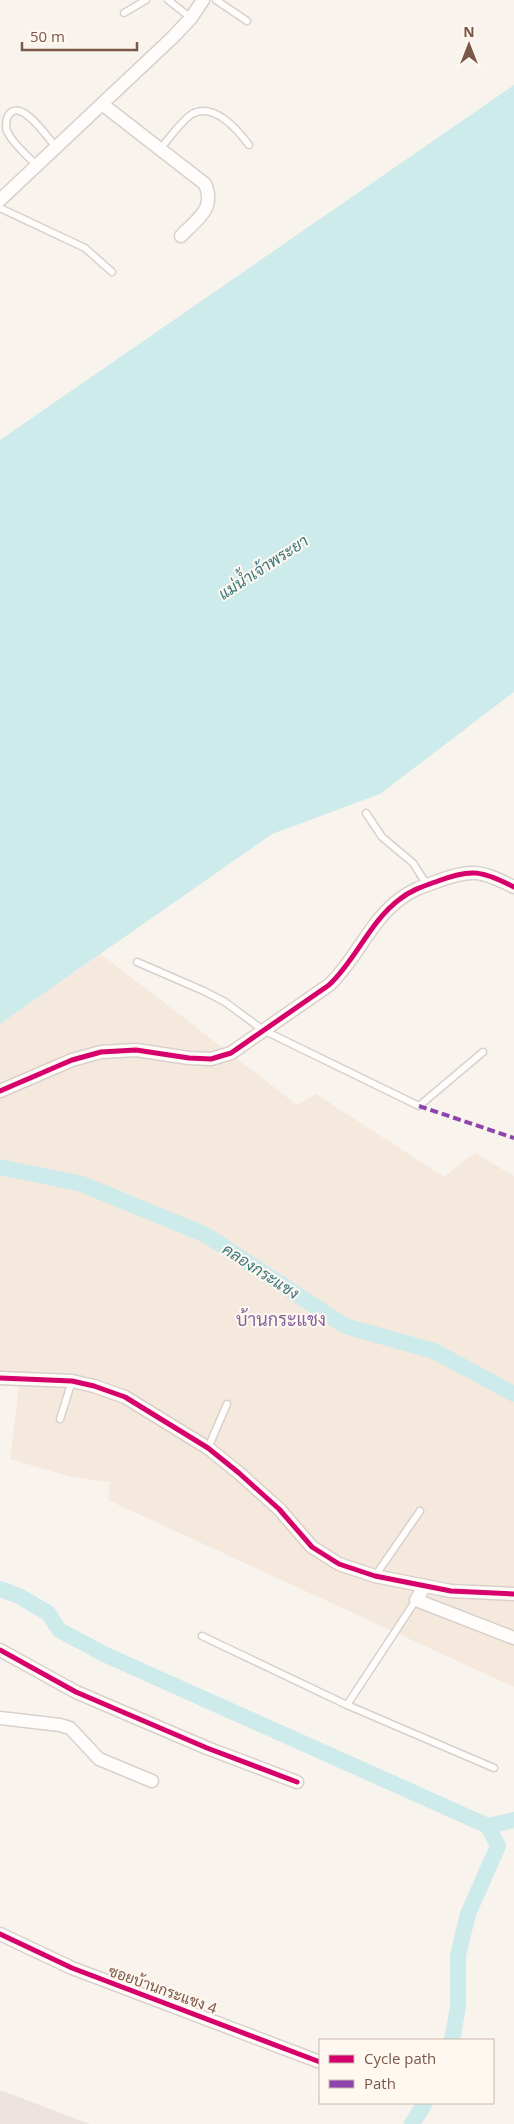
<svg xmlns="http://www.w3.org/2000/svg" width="514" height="2124" font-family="'Open Sans',Sarabun,sans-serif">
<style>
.residential{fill:#f5e8dd}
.industrial{fill:#ede3de}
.water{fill:#ceebeb}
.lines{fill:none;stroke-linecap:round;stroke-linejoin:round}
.canal{stroke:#ceebeb;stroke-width:16}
.lane-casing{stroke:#d9d0cb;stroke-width:9}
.street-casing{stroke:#d9d0cb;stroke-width:15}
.lane{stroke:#fefdfc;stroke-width:6}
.street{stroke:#fefdfc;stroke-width:12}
.quiet{stroke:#8e44ad;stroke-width:4;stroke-dasharray:8 4;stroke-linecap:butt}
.cycleway-casing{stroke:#fff8f0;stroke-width:8}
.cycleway{stroke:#d6006c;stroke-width:5}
.labels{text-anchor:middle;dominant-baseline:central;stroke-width:4;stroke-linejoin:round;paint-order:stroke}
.street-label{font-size:15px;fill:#7b5749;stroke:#fff8f0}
.water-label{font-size:16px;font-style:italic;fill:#3b7b81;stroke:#fff8f0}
.quarter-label{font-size:18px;fill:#86659e;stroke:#fff8f0}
</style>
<rect width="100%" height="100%" fill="#f9f3ed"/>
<path class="residential" d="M101 954 297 1105 316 1094 444 1177 475 1153 514 1176V1687L108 1500 110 1482 71 1477 10 1459 19 1387 0 1386V1024Z"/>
<path class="industrial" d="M0 2090 90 2124H0Z"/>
<path class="water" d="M514 85V692L380 794 272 834 0 1024V440Z"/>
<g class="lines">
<path class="canal" d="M0 1167 82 1184 206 1235 345 1326 434 1351 514 1394
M0 1589 19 1596 48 1613 59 1630 106 1655 488 1826 514 1820
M452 2040 458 2007V1955L468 1914 498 1846 488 1826
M412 2124 425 2103"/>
<g class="lane-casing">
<path id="lane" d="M168 0 191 18
M216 0 247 21
M124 13 146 0
M160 149C168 140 182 120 192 114 214 102 237 129 249 145
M36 165C27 155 14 145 8 133 5 129 6 123 7 118 18 93 48 138 55 146
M0 208 85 248 112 272
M366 813 382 837 413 863 427 885
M137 962 204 991 225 1002 263 1030 419 1106 483 1052
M60 1419 72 1381
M208 1448 227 1404
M375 1576 420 1511
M202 1636 347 1705 494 1768
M347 1705 416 1600"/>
</g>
<g class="street-casing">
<path id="street" d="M102 104 205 184C216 209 197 219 181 236
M0 200 172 38 191 18 203 0
M0 1091 72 1060 101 1052 136 1050 189 1058 211 1059 231 1053 329 985C356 960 370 921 400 899 411 890 424 886 438 881 472 868 482 871 514 887
M0 1378 72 1381 94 1386 125 1397 208 1448 239 1473 279 1509 312 1547 339 1564 375 1576 451 1591 514 1594
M425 1586 416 1600 514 1638
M0 1650 76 1692 207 1748 297 1782
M0 1718 60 1725 70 1728 99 1759 152 1781
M0 1934 72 1968 320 2062"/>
</g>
<use href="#lane" class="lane"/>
<use href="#street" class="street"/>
<path class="quiet" d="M419 1106 514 1138"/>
<g class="cycleway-casing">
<path id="cycleway" d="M0 1091 72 1060 101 1052 136 1050 189 1058 211 1059 231 1053 329 985C356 960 370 921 400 899 411 890 424 886 438 881 472 868 482 871 514 887
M0 1378 72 1381 94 1386 125 1397 208 1448 239 1473 279 1509 312 1547 339 1564 375 1576 451 1591 514 1594
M0 1650 76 1692 207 1748 297 1782
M0 1934 72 1968 320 2062"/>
</g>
<use href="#cycleway" class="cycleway"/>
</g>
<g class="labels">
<g class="street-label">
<text transform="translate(163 1989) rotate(20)">ซอยบ้านกระแชง 4</text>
</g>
<g class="water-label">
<text transform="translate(263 567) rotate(-33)">แม่น้ำเจ้าพระยา</text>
<text transform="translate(261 1271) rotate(33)">คลองกระแชง</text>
</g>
<g class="quarter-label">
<text x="281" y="1319">บ้านกระแชง</text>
</g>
</g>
<rect x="319" y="2039" width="175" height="65" fill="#fff8f0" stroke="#cab8ad"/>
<rect x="329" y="2055" width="25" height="8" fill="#d6006c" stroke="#cab8ad"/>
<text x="364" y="2064" font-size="15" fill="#7b5749">Cycle path</text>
<rect x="329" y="2080" width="25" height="8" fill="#8e44ad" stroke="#cab8ad"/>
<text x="364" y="2089" font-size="15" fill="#7b5749">Path</text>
<g transform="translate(469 45)" stroke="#fff8f0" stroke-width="4" paint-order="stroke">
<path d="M0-4L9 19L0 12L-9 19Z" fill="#7b5749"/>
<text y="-8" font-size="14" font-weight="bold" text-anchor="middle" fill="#7b5749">N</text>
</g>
<path d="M22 42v8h115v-8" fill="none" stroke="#7b5749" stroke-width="2.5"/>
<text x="30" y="42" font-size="15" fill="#7b5749" stroke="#fff8f0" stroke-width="4" paint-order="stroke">50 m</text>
</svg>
